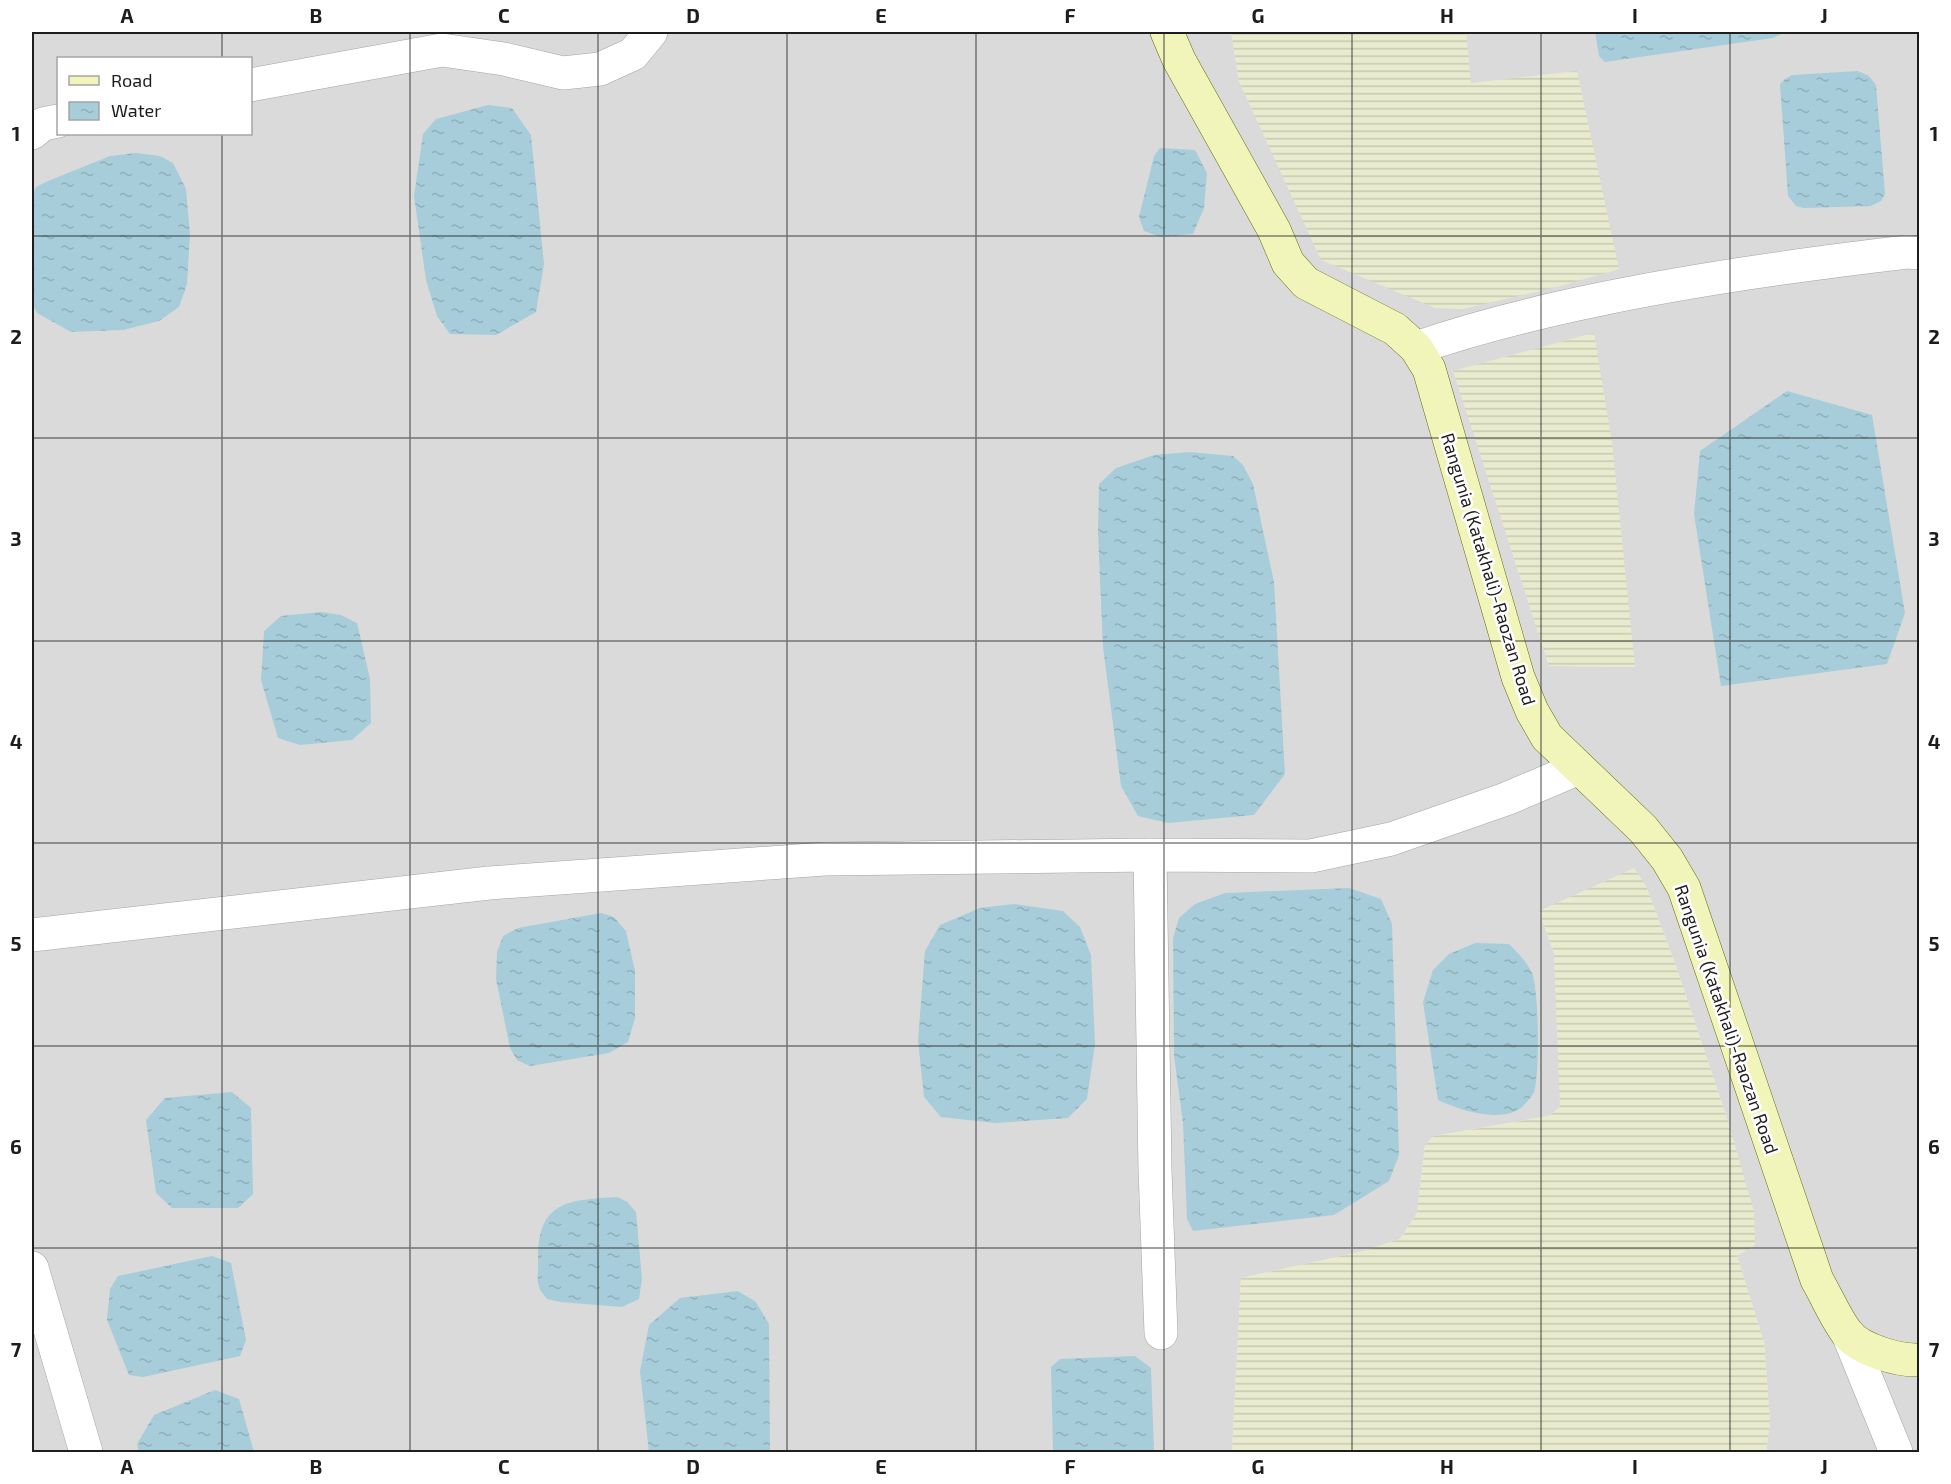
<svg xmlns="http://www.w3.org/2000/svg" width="1951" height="1484" font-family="'Exo 2',sans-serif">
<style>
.residential{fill:#dbdada;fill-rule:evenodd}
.farmland{fill:url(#farmland-rules)}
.water{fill:url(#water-ripples)}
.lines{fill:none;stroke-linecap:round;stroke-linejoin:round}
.street-casing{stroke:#a4a4a4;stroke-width:34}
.secondary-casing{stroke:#616d0b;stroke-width:34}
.street{stroke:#fff;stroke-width:33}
.secondary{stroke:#f2f5b9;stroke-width:33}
.grid{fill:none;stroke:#1d1d1d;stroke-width:1.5;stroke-opacity:0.55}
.labels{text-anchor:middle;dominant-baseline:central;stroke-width:5;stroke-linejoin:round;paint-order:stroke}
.street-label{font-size:18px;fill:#1d1d1d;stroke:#fff}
.neatline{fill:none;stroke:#1d1d1d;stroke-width:2}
.grid-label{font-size:20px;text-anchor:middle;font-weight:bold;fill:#1d1d1d}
</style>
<defs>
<pattern id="farmland-rules" width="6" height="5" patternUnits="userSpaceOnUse" patternTransform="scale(1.5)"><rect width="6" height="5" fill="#e9ebcf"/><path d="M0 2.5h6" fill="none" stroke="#c7c9b1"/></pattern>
<pattern id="water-ripples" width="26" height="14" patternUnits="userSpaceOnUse" patternTransform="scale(1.5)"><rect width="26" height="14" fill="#a6cdd9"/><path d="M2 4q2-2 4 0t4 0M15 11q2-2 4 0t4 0" fill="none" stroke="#8eb0ba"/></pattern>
</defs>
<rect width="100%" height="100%" fill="#eeeae3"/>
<path class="residential" d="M32 32H1231L1239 81 1321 259 1557 287 1619 268 1470 83 1466 32H1919V1452H1766L1770 1421 1764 1342 1737 1256 1728 1121 1676 966 1646 886 1539 912 1554 953 1561 1107 1549 1116 1434 1136 1425 1145 1417 1213 1400 1239 1364 1251 1241 1278 1232 1452H32ZM58 58H250V134H58ZM1594 333 1635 666 1634 667 1549 666 1454 371Z"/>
<path class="farmland" d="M1231 32H1466L1471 83 1577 71 1619 269 1557 287 1462 309 1435 308 1321 260 1239 81Z
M1594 333 1612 442 1635 667 1549 666 1453 371Z
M1634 868 1646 886 1676 966 1728 1121 1754 1212 1755 1245 1737 1256 1764 1342 1770 1421 1766 1452H1232L1241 1278 1364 1251 1400 1239 1417 1213 1425 1145 1434 1136 1549 1116 1560 1107 1554 953 1539 911Z"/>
<path class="water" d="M1595 32H1785L1773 38 1605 62 1599 56Z
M1858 71 1869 76 1876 85 1885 194 1881 201 1871 206 1804 208 1796 206 1788 196 1780 84 1785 79 1792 75Z
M488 105 512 108 531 135 544 264 536 312 496 335 450 334 437 316 426 280 414 196 423 134 436 119Z
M1160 148 1195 150 1207 173 1204 208 1193 234 1161 237 1144 231 1139 217 1154 156Z
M136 153 160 156 173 163 186 189 190 234 187 284 179 307 159 321 123 330 71 332 37 313 32 303V196L36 187 48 181 110 156Z
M1787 391 1872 415 1905 613 1887 664 1721 686 1694 514 1700 451Z
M1189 452 1233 456 1243 465 1253 484 1274 582 1285 774 1254 815 1168 823 1138 816 1121 786 1103 647 1098 533 1099 484 1116 468 1154 455Z
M321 612 341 615 357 623 370 679 371 723 352 740 300 745 278 738 261 680 264 631 281 616Z
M1349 888 1381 899 1392 924 1399 1155 1389 1181 1334 1215 1193 1231 1187 1219 1183 1123 1174 1056 1173 938 1179 918 1195 904 1225 893Z
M1014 904 1063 911 1080 927 1091 955 1095 1044 1087 1099 1068 1118 995 1123 941 1117 924 1097 918 1040 925 951 940 925 980 908Z
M601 913 614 917 626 931 635 971V1018L628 1042 609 1053 530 1066 517 1060 510 1048 496 979 497 952 503 936 518 928Z
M1475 943 1509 944C1518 953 1526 961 1532 973 1539 989 1540 1075 1534 1092 1532 1097 1525 1104 1522 1107 1502 1124 1459 1110 1438 1100L1423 1002 1433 970 1449 954Z
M232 1092 251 1108 253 1194 238 1208H172L156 1193 146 1120 165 1098Z
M618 1197 627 1202 636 1212 642 1279 639 1299 622 1307 560 1302 547 1299C544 1295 540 1291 539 1287 536 1280 539 1267 538 1259 538 1200 569 1200 618 1197Z
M212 1256 231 1263 246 1340 240 1356 143 1377 129 1375 107 1320 110 1289 118 1276Z
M738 1291 756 1302 769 1324 770 1452H649L640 1371 649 1325 680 1298Z
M1135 1356 1151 1368 1154 1452H1053L1051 1367 1060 1359Z
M215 1390 239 1399 254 1452H139L137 1444 154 1415Z"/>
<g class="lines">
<g class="street-casing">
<path id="street" d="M250 85 442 50 504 59 563 73 600 69 633 54 651 32
M32 133 43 124 58 121
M1416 348C1476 327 1538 312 1601 299 1703 278 1804 264 1907 252L1920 253
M1150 855 1155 1170 1161 1333
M32 935 489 883 825 859 1150 855 1311 856 1391 839 1506 799 1579 768
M32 1268 86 1452
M1848 1334 1896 1452"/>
</g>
<g class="secondary-casing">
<path id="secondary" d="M1167 32 1179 60 1274 230 1288 263 1306 283 1395 329 1416 348 1429 369 1518 677 1532 711 1547 737 1643 829 1667 859 1684 888 1817 1280C1827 1297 1835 1317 1847 1333 1860 1350 1899 1361 1920 1360"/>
</g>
<use href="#street" class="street"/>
<use href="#secondary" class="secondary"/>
</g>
<path class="grid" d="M222 32V58M410 32V1452M598 32V1452M787 32V1452M976 32V1452M1164 32V1452M1352 32V1452M1541 32V1452M1730 32V1452M222 134V1452M32 236H1920M32 438H1920M32 641H1920M32 843H1920M32 1046H1920M32 1248H1920"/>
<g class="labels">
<g class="street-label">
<text transform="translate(1489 569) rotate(73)">Rangunia (Katakhali)-Raozan Road</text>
<text transform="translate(1727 1019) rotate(71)">Rangunia (Katakhali)-Raozan Road</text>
</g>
</g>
<rect width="1951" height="1484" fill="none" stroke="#ffffff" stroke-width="66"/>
<rect x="57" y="57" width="195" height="78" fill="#ffffff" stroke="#a5a5a5" stroke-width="1.5"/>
<rect x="69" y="76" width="30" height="9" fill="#f2f5b9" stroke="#a5a5a5" stroke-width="1.5"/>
<text x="111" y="87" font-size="18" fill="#1d1d1d">Road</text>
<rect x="69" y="102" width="30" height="18" fill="url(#water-ripples)" stroke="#a5a5a5" stroke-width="1.5"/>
<text x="111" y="117" font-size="18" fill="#1d1d1d">Water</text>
<rect x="33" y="33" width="1885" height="1418" class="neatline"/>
<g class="grid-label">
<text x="127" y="23">A</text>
<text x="316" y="23">B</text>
<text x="504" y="23">C</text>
<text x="693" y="23">D</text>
<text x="881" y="23">E</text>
<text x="1070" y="23">F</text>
<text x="1258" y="23">G</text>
<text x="1447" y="23">H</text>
<text x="1635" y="23">I</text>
<text x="1824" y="23">J</text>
<text x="16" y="141">1</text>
<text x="1934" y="141">1</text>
<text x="16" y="344">2</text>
<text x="1934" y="344">2</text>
<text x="16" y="546">3</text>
<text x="1934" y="546">3</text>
<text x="16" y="749">4</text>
<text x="1934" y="749">4</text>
<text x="16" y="951">5</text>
<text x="1934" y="951">5</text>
<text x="16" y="1154">6</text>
<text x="1934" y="1154">6</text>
<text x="16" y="1357">7</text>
<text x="1934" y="1357">7</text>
<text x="127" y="1474">A</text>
<text x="316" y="1474">B</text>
<text x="504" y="1474">C</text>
<text x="693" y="1474">D</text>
<text x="881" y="1474">E</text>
<text x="1070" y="1474">F</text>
<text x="1258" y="1474">G</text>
<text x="1447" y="1474">H</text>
<text x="1635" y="1474">I</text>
<text x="1824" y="1474">J</text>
</g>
</svg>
